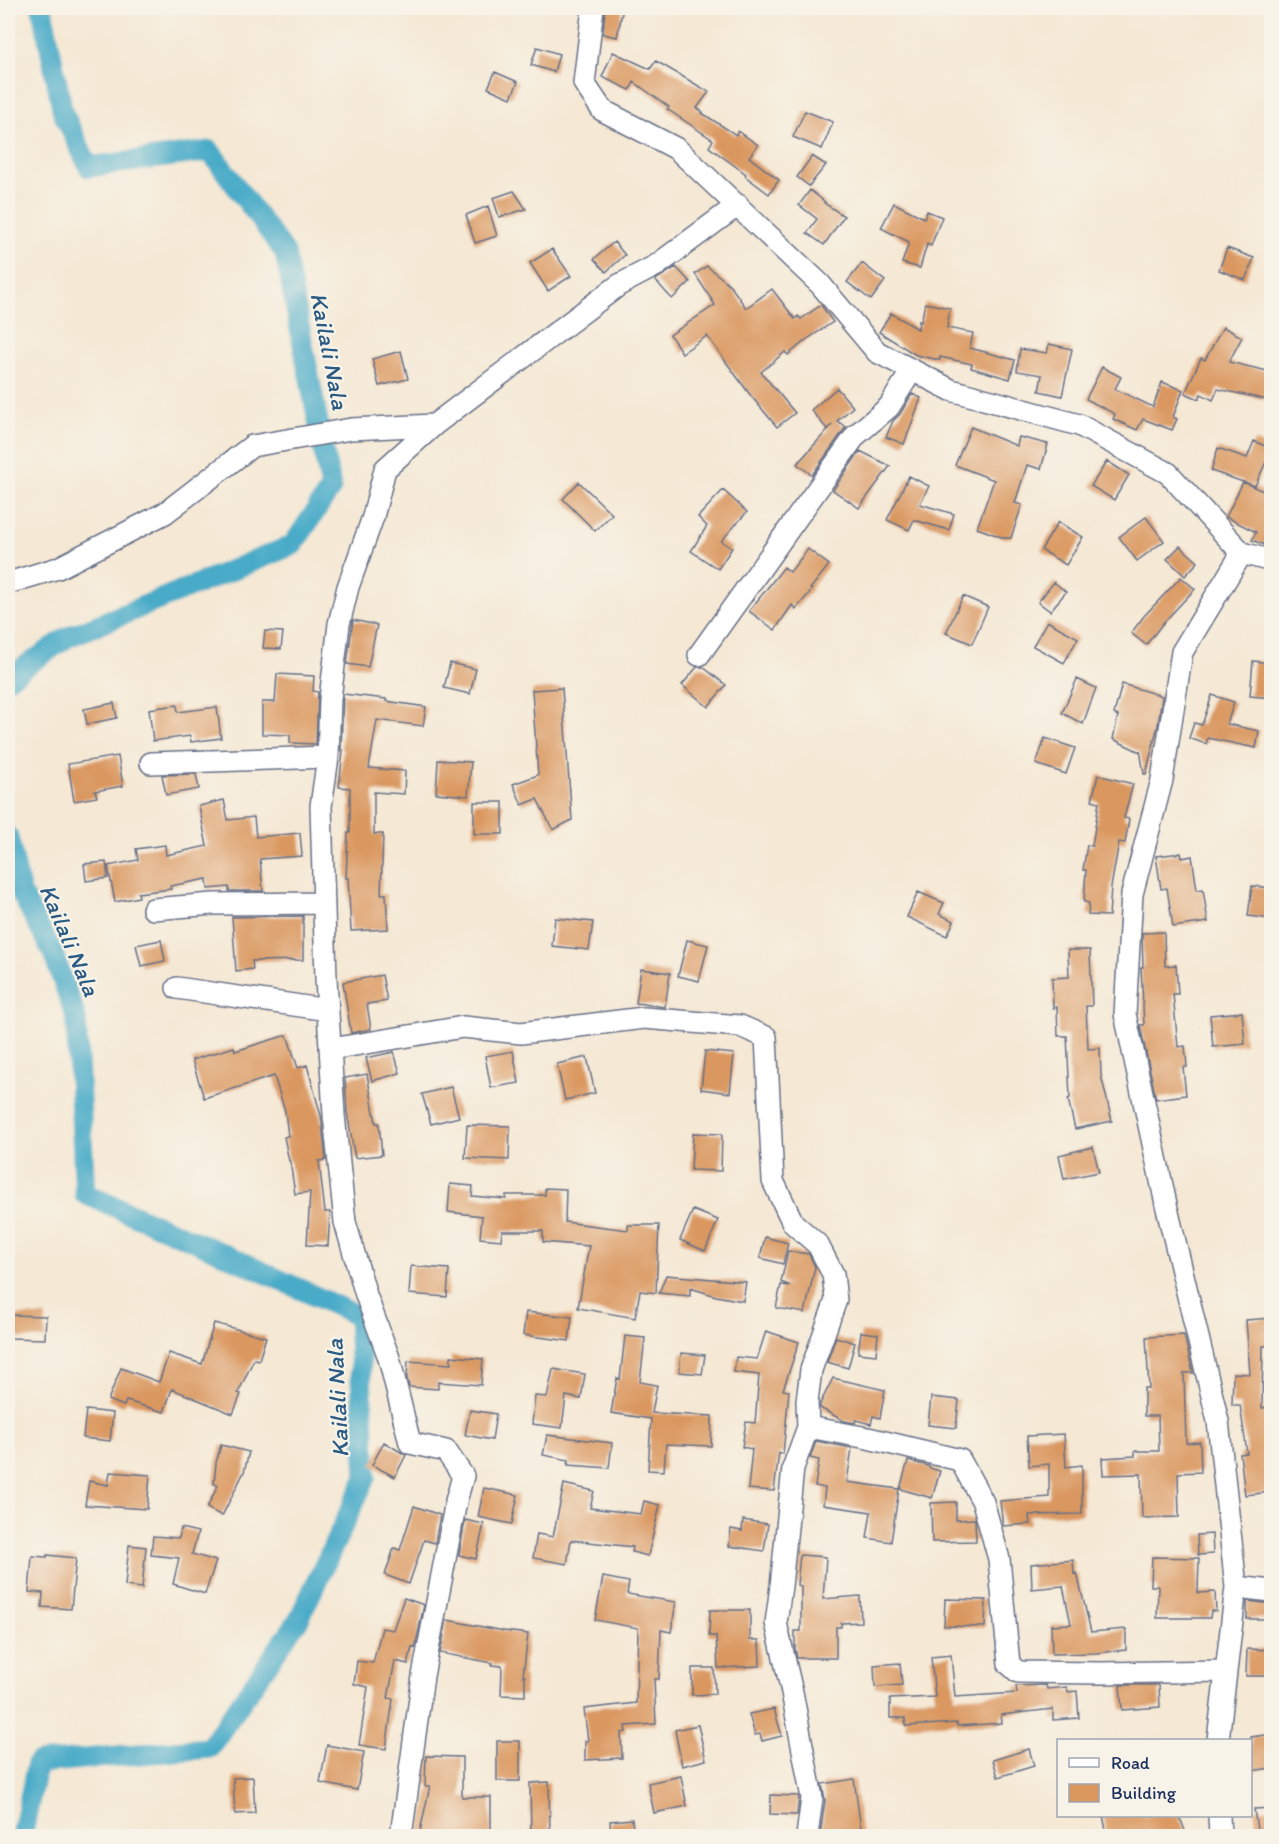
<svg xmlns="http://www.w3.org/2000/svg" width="1279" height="1844" font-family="Itim,sans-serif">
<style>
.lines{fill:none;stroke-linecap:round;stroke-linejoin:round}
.canal{stroke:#48abc8;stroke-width:21}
.building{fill:#da975e}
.street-casing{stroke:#677087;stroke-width:24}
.street{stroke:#fff;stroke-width:21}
.labels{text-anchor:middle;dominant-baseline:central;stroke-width:4.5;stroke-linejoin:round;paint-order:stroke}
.water-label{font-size:24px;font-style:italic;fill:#2b5a83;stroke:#f7f3e8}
</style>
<rect width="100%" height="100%" fill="#f7f3e8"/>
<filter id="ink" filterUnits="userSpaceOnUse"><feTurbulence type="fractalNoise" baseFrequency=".0167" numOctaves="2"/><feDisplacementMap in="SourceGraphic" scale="12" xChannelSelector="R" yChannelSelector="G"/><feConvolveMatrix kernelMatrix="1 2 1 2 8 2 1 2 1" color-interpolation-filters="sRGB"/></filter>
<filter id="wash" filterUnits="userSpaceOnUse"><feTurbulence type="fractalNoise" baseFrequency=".008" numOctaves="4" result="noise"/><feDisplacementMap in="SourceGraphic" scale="24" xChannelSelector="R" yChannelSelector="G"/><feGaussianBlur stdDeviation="1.35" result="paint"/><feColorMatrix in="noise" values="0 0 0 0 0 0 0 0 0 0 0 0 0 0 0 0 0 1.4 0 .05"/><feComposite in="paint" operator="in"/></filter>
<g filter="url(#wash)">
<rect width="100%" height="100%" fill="#f5e8d4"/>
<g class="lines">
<path class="canal" d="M8 678 68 637 293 545 331 488 285 253 210 151 89 167 63 113 42 8
M8 837 21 893 53 953 76 1018 85 1194 222 1253 358 1316 366 1477 299 1619 209 1748 37 1763 23 1833 25 1836"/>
</g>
<g id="blocks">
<path class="building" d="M605 8H623L617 37 603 34Z
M537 47 559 54 554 72 531 65Z
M613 52 650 69 656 61 709 92 697 108 703 112 702 113 736 135 738 131 758 145 749 157 779 180 769 194 745 176 746 174 709 147 713 140 667 109 669 107 634 82 630 90 602 77Z
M495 72 518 82 511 98 488 88Z
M805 111 833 122 822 149 793 137Z
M812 156 826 165 809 186 797 177Z
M810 190 825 202 824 203 844 216 824 245 807 233 817 219 799 205Z
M514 191 526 209 499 217 493 198Z
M894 203 924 218 927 211 942 217 931 246 927 244 920 268 902 263 909 242 881 228Z
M488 206 497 236 475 243 466 215Z
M614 242 625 255 606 272 594 259Z
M1227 248 1254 258 1245 280 1219 270Z
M552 249 571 276 548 291 530 263Z
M862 263 885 281 871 300 847 282Z
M707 266 730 285 746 308 772 289 795 319 798 316 801 319 821 305 833 322 806 340 788 355 785 352 761 372 795 413 777 427 751 396 707 336 682 353 670 335 715 305 695 274Z
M676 267 690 282 672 299 655 280Z
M925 303 950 308 947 328 973 333 970 348 1015 360 1010 379 971 368 972 364 940 357V360L916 355 879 332 891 313 918 329 919 321 921 322Z
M1223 327 1242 337 1229 362 1272 372V401L1218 389 1213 400 1201 394 1199 399 1185 393 1201 358 1205 360Z
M1049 344 1072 349 1062 396 1039 391 1042 375 1017 371 1020 349 1047 353Z
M401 351 408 379 379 386 372 359Z
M1102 367 1121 377 1115 389 1153 407 1162 382 1183 390 1173 417 1177 419 1172 430 1143 419 1137 430 1113 419 1115 414 1086 399Z
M837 388 853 407 837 421 846 427 812 475 797 464 832 425 827 429 811 410Z
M912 394 921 398 904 444 886 437 893 421 900 414Z
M971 427 1017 446 1019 437 1048 444 1041 469 1027 465 1015 503 1022 505 1011 538H1004L977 528 994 480 955 465Z
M1254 441 1272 449 1255 486 1211 471 1218 448 1247 458Z
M860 451 890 466 859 508 833 490Z
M1107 461 1129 475 1114 500 1091 486Z
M909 476 929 486 920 504 954 514 949 530 914 520 909 530 887 520Z
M579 482 612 514 595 531 563 499Z
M1243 482 1272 495V548L1252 540 1256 532 1226 517Z
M723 490 747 512 721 541 732 548 718 569 691 551 707 526 698 517Z
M1146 517 1164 541 1137 561 1119 537Z
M1058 522 1083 537 1066 565 1041 550Z
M1180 546 1198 562 1185 576 1167 559Z
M808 549 829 565 810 589 812 590 796 609 792 605 775 630 749 611 784 567 790 572Z
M1181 577 1195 589 1163 623 1146 645 1131 633 1144 616Z
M1054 582 1066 592 1050 611 1038 602Z
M963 596 988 607 972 644 946 633Z
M353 620 377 625 368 667 347 664Z
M1047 621 1078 638 1064 663 1033 646Z
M265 631 283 632 281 649 263 648Z
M1253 661 1272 663V698L1250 696Z
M450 663 476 669 470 694 444 688Z
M697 667H703L726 685 708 707 682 685Z
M277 674 314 676 313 691 318 692 316 744 290 743V735L262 734V702H275Z
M1077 679 1096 688 1083 724 1062 713Z
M1122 684 1162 696 1158 725 1146 774H1144L1140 750V752L1113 739 1118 716 1114 714Z
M562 688 572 820 553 830 537 799 522 805 513 784 538 775 532 690Z
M343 694 386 699V701L426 707 423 726 377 720 369 768 405 771 404 794 374 792V834H383L381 894H386L388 929 351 931 348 878H346L348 833H350V788L339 787 343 750H341Z
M1212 695 1234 702 1227 724 1259 731 1256 748 1208 738 1206 744 1189 738 1194 723 1202 725Z
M114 703 117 718 87 724 84 709Z
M177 705 178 712 217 707 221 738 191 742 190 736 153 741 149 709Z
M1045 738 1075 748 1066 774 1036 764Z
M118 756 123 786 95 791 97 797 74 801 68 764Z
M438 760 471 762 468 796 436 793Z
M196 774 199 789 166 795 162 775Z
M1098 775 1133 784 1124 818 1129 819 1125 843 1119 842 1111 887 1109 916 1088 915 1089 903 1084 902 1086 870H1083L1087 845 1092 846 1099 802 1092 800Z
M224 800 228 820 254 817 256 837 300 833 302 856 260 859 263 891H229V887L208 889 207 879 170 886 171 889 138 893 139 897 115 902 108 866 138 860 136 849 165 845 166 855 207 846 199 806Z
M474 802H503V834H474Z
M1181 853 1182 858 1192 856 1197 890 1203 889 1208 922 1173 927 1167 888 1161 889 1156 856Z
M106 862 108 878 86 881 84 864Z
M1252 886 1272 888V919L1248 916Z
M918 892 944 903 939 914 954 921 947 936 907 917Z
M303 916V960L252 961 253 969 236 971 232 917Z
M555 918 593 922 589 950 552 946Z
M1164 932 1165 966 1176 965 1178 994H1173L1178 1047 1185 1046 1187 1067H1183L1186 1095 1156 1099 1140 1025H1144L1141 967H1143L1142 933Z
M161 940 165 961 141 966 136 945Z
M687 940 708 945 699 981 678 976Z
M1068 950H1090L1092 1006H1086L1088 1049 1100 1048 1101 1075 1112 1121 1075 1129 1068 1099 1070 1098 1067 1036H1058L1057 1007 1053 1008 1052 978 1069 977Z
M641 969 670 973 665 1007 636 1003Z
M382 975 387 1001 367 1004 371 1029 351 1033 343 982Z
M1242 1012 1245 1044 1213 1047 1210 1015Z
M287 1035 298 1068 307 1065 321 1116 326 1160 319 1161 325 1212H330L328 1246 307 1245 310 1192 295 1194 290 1161H289L284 1137 288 1136 285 1111 274 1076 204 1098 192 1060 234 1047 235 1051Z
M513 1051 519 1083 491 1088 485 1056Z
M705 1051 734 1054 730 1093 701 1089Z
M394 1052 400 1073 372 1081 366 1058Z
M587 1057 595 1093 565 1100 557 1064Z
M367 1074 376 1123H379L382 1155 355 1158 347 1112 345 1078Z
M451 1087 459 1117 431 1124 422 1094Z
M467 1125 510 1126 509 1160 465 1158Z
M693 1133 722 1134 721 1171 691 1170Z
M1093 1147 1099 1172 1064 1179 1059 1155Z
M450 1184 473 1186 472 1196 506 1199V1195H545V1188L566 1189 565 1222 628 1230V1225H659L656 1293 640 1291 635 1318 578 1308 589 1246 543 1242V1231H502L501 1240 480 1238 482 1216 448 1212Z
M693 1210 718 1220 705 1251 680 1240Z
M765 1237 788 1243 783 1264 760 1258Z
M788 1251 809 1254 815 1267 805 1313 776 1308 781 1285 790 1286 781 1282Z
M411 1266 449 1269 447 1297 409 1294Z
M666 1275 746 1282 743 1301 716 1296 690 1288V1296L659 1293Z
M526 1312 572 1317 569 1341 523 1335Z
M8 1315 46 1316 45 1339 8 1338Z
M1272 1318V1346H1263L1262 1408 1272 1406V1492L1245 1495 1240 1454 1247 1453 1240 1405H1232L1233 1373 1250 1374 1246 1320Z
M214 1323 266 1337 259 1360 254 1359 238 1393 241 1394 233 1414 172 1389 164 1412 126 1401 124 1406 108 1400 121 1368 159 1382 169 1353 202 1364Z
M766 1331 799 1342 783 1390 789 1391 783 1454 779 1453 774 1491 748 1489 752 1449 742 1447 746 1422 755 1423 759 1375 734 1372 736 1357 757 1359Z
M861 1332 878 1334 876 1355 858 1353Z
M1184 1335 1193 1373H1184L1186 1443 1200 1442 1201 1472 1178 1473 1179 1517 1142 1518 1141 1474 1103 1475 1102 1458 1135 1456V1451H1159L1158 1416H1144V1388H1149L1146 1337Z
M625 1336 645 1338 640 1382 657 1385 652 1413 712 1416 711 1446 666 1444 664 1471 648 1470 651 1419 611 1413 617 1378 620 1379Z
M836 1337 855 1343 848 1368 827 1362Z
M681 1353 705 1355 702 1374 679 1372Z
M451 1356 483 1359 481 1385 438 1382V1389L409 1387 407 1378 408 1361 451 1364Z
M553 1369 585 1374 581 1399 566 1396 562 1428 532 1424 535 1396 547 1397Z
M833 1378 885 1390 880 1418 873 1416 871 1424 856 1420 855 1423 844 1421 820 1408V1404Z
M931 1397 959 1400 956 1428 928 1425Z
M86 1410 113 1413 110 1441 83 1438Z
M470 1410 496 1414 492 1440 465 1435Z
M1064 1434 1066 1467 1082 1465V1514L1029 1515 1030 1524 1003 1526 1000 1501 1049 1497V1464L1029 1466 1027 1436Z
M547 1435 612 1443 609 1468 568 1465 569 1460 543 1455Z
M816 1441 852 1448 847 1482 899 1489 891 1542 867 1538 871 1512 823 1505 825 1488 815 1486 819 1460 810 1458Z
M384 1442 406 1455 395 1477 372 1465Z
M221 1445 249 1452 244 1472 222 1516 207 1508 218 1485 214 1484 216 1463Z
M908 1461 929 1466V1468L940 1471 932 1498 900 1489Z
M110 1472 150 1475 147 1509 85 1505 89 1481 108 1485Z
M564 1484 594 1491 590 1508 641 1514 644 1501 660 1505 648 1556 632 1552 633 1547 571 1540 567 1564 533 1558 537 1534 553 1537Z
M484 1488 518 1495 512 1524 478 1517Z
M956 1502V1520L975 1519 976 1541 932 1542 931 1503Z
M414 1506 440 1515 435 1543 424 1540 409 1584 385 1575 394 1548 400 1550Z
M465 1520 484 1524 476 1559 459 1555Z
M743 1520 768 1524 764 1551 729 1546 731 1529 742 1531Z
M181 1528 198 1532 192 1554 216 1561 205 1594 173 1584 179 1558 151 1555 153 1536 179 1538Z
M1212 1534 1213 1554 1198 1555 1197 1535Z
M129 1545 146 1547 142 1588 125 1586Z
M47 1555 76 1558 71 1609 42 1607 43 1593 29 1592 32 1556 47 1557Z
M800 1555 826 1557 823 1599 860 1596 861 1622 841 1623V1627H836V1658H797L795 1648V1631H801V1586L797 1585Z
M1152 1557 1199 1558 1198 1593 1215 1592 1216 1611H1211L1210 1618H1157L1158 1586H1151Z
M1073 1560 1074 1574 1077 1573 1091 1632 1126 1629V1650L1096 1653 1052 1654 1051 1625 1071 1624 1063 1586 1032 1589 1031 1564Z
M603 1577 629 1582 627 1594 676 1602 671 1632 661 1630 659 1679H654L656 1724 625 1726 626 1732 621 1733 622 1758 585 1760V1741H588L584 1709 636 1703 638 1628 595 1620Z
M404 1598 424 1605 415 1648 412 1647 408 1664 395 1661 388 1698 393 1699 386 1749 359 1745 368 1687 354 1684 357 1661 373 1663 382 1628 393 1630Z
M945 1599 986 1600 985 1627 944 1626Z
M1247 1601 1272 1604V1619H1247Z
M710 1610H750V1640H759L760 1666 718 1668 716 1636H709Z
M447 1620 504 1631 528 1634 523 1676H525V1696L501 1695 502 1666 492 1665 493 1663 440 1653Z
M1247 1649 1272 1650V1676H1246Z
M951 1655 955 1697 1017 1693 1016 1686 1046 1685 1047 1689 1067 1687 1068 1692 1077 1691 1079 1718 1053 1720V1709L1001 1715 1002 1723 957 1726V1723L906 1726 905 1718H890V1699L935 1697 931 1657Z
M900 1663 902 1685 875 1687 874 1665Z
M692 1668H714L715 1694 692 1695Z
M1120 1685H1159L1160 1707 1122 1710Z
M774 1709 782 1736 762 1741 760 1734 755 1735 749 1714Z
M698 1725 706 1760 682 1766 675 1730Z
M1272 1734V1768L1251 1771V1737Z
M497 1741H520V1781H497Z
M327 1745 364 1752 357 1790 320 1783Z
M1029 1749 1034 1766 998 1777 993 1760Z
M426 1756 462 1757V1797H491V1836H419L430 1786H425Z
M681 1776 687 1806 654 1813 648 1783Z
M253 1777 255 1813 235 1814 233 1778Z
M854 1779 862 1836H820L825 1800 822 1784Z
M549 1782 550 1836H531L530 1783Z
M771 1795 799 1796 797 1815 770 1814Z
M1272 1808V1836H1258L1254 1809Z
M1103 1815H1179L1187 1836H1107Z
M632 1819 634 1836H611L610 1821Z"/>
</g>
</g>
<g filter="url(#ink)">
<use href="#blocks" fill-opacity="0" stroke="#677087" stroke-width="1.5"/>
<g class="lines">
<g class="street-casing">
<path id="street" d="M593 8 584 83 602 110 677 149 820 284 877 352 951 390 1079 425 1168 473 1242 553 1272 561
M8 583 58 568 165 513 252 446 351 429 434 425
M699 655 856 435 889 407 912 370
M151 763 328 757
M153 909 213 904 324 903
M177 988 328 1010
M331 1049 463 1027 521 1033 644 1018 740 1026 766 1037 773 1181 793 1223 818 1245 833 1274 836 1300 811 1370 807 1401 808 1427 793 1468 781 1586 776 1623 792 1692 812 1798 807 1836
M808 1427 868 1438 960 1460 983 1502 999 1559 1009 1664 1018 1672 1101 1673 1225 1671
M1236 1587 1272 1591
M1218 1740 1236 1587 1218 1421 1166 1204 1125 1014 1132 894 1162 780 1182 652 1242 553
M1219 1816 1220 1836
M401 1836 423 1676 456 1501 463 1476 446 1451 410 1443 389 1358 366 1295 345 1222 334 1115 326 978 321 806 328 757 330 699 339 624 348 587 373 517 385 469 434 425 619 285 657 265 738 205"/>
</g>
<use href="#street" class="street"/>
</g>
</g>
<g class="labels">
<g class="water-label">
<text transform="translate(330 351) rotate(79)">Kailali Nala</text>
<text transform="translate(70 940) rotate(67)">Kailali Nala</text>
<text transform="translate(337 1398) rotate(-93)">Kailali Nala</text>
</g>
</g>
<rect width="1279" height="1844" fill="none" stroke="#f7f3e8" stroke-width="30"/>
<rect x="1057" y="1739" width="195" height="78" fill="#f7f3e8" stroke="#9fa5b1" stroke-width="1.5"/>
<rect x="1069" y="1758" width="30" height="9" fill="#ffffff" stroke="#9fa5b1" stroke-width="1.5"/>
<text x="1111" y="1769" font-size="18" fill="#1b2f5e">Road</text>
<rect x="1069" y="1784" width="30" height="18" fill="#da975e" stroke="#9fa5b1" stroke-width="1.5"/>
<text x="1111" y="1799" font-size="18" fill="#1b2f5e">Building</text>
</svg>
